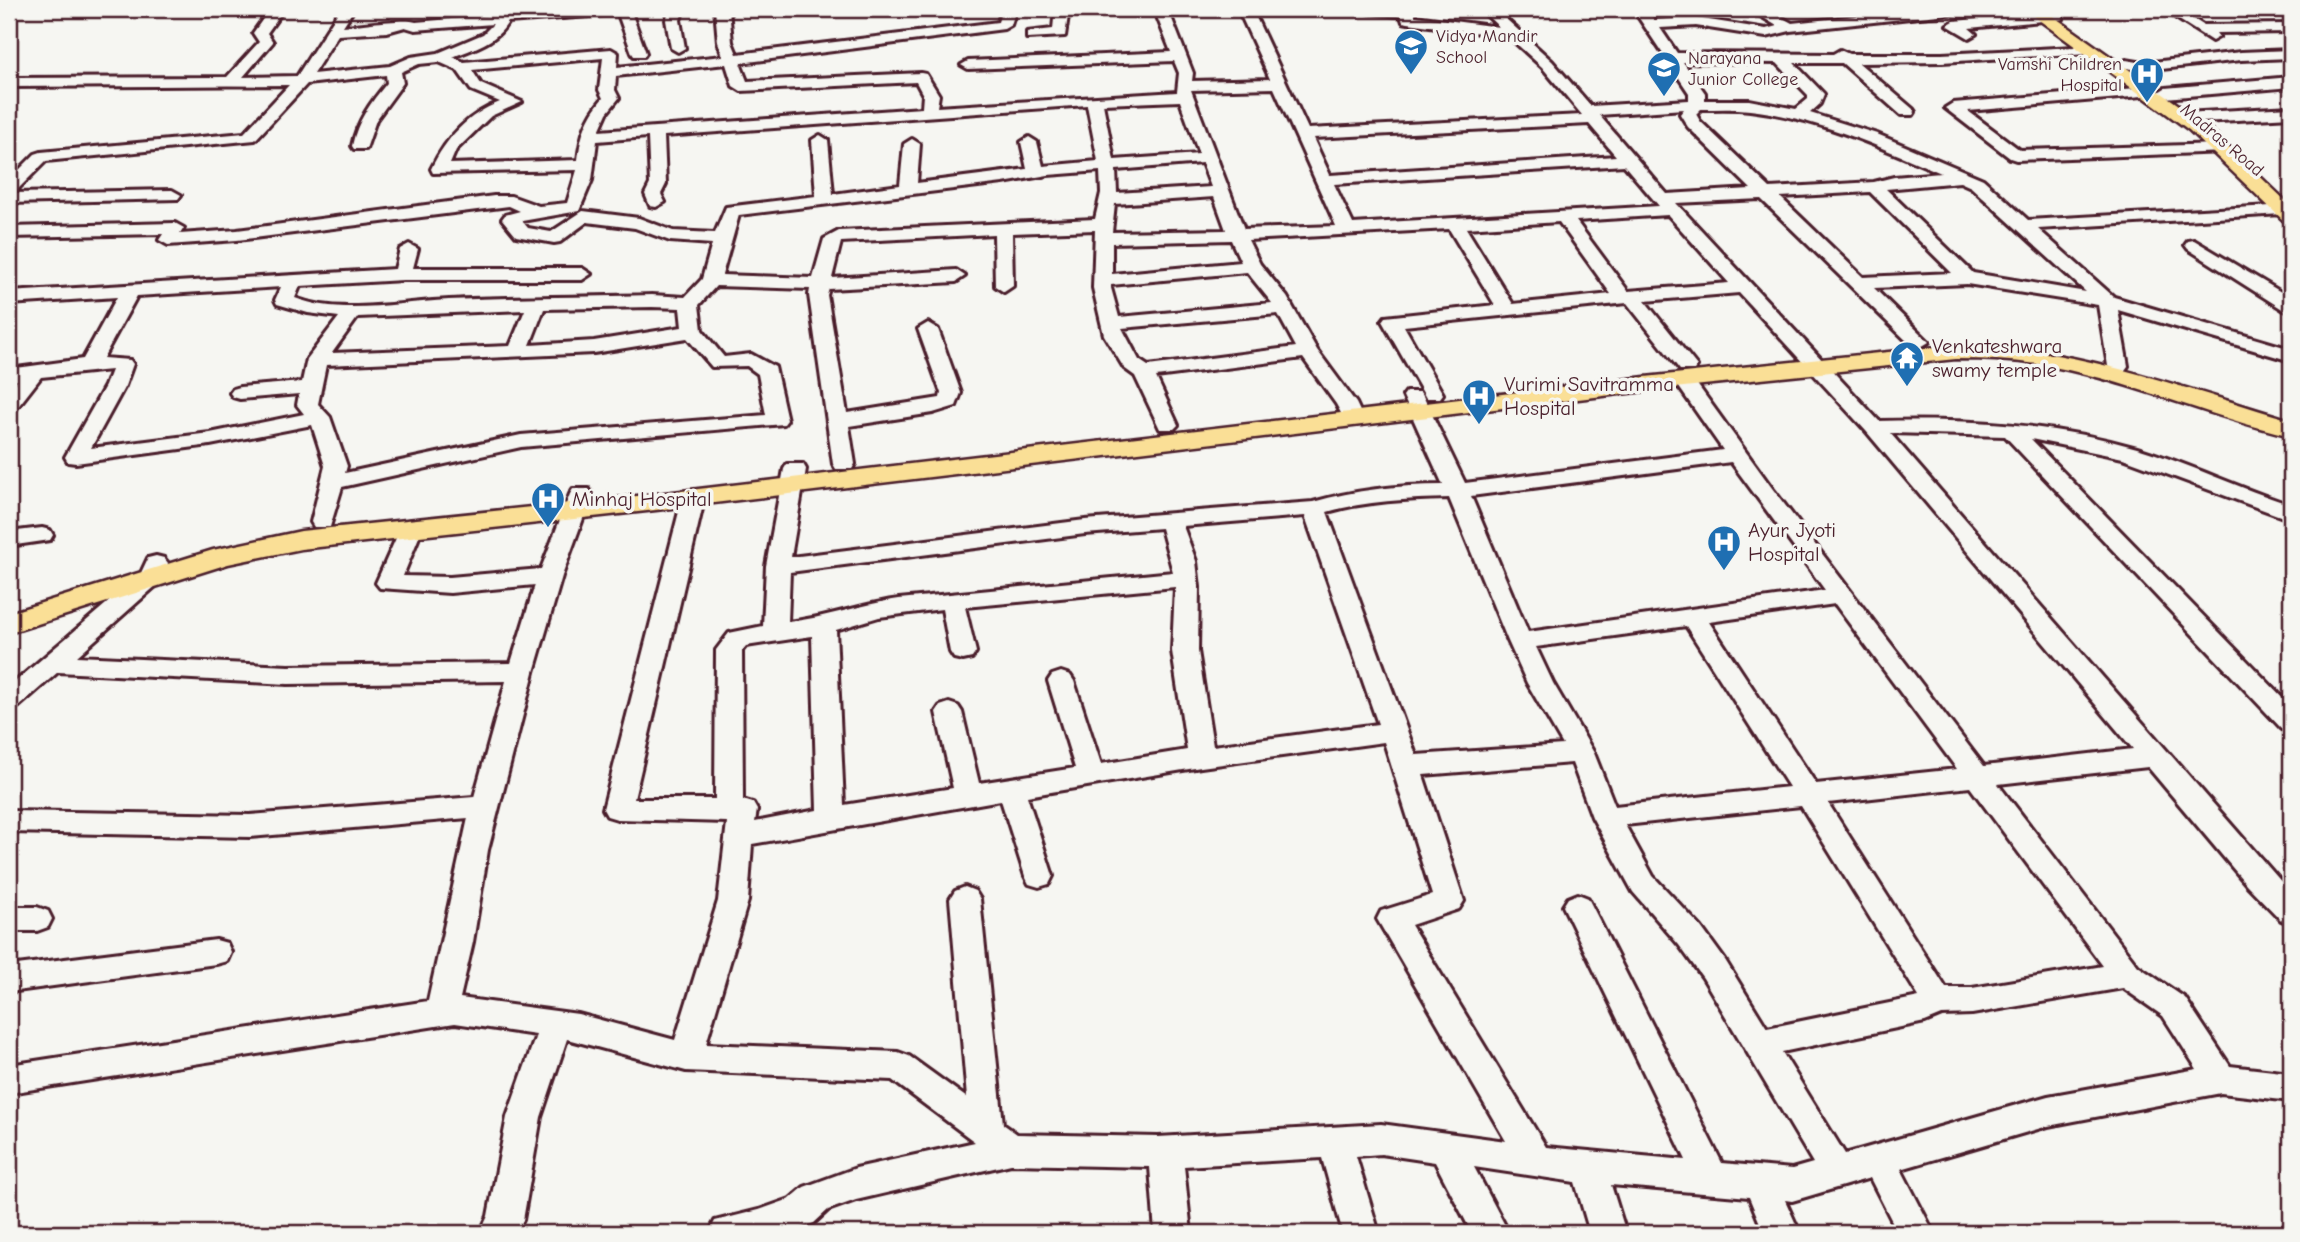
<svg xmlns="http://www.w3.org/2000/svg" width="2300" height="1242" font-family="'Comic Neue',sans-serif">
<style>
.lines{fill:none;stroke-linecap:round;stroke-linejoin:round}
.minor-casing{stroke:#4a1f2b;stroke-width:6}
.major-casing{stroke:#4a1f2b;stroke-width:5}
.minor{fill:#f6f6f2;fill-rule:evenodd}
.major{fill:#fadf96;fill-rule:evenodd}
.labels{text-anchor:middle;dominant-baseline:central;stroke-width:7;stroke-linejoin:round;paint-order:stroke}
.far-poi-label{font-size:18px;fill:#4a1f2b;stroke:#f6f6f2;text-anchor:start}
.far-street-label{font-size:18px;fill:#4a1f2b;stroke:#f6f6f2}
.poi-label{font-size:21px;fill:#4a1f2b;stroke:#f6f6f2;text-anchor:start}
</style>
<rect width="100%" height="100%" fill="#f6f6f2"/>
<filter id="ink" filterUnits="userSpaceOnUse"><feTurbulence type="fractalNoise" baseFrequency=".0143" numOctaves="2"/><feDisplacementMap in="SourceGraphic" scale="14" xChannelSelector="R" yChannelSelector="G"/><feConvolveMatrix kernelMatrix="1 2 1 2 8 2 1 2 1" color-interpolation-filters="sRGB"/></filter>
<g filter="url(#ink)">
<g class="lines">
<g class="minor-casing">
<path id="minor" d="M270 9H284L267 33 273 42 243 77 297 76 340 9H354L343 26C361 25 403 18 416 22L498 15 502 9H516L513 14 567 9H630L646 53 644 56H634L632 53 618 14 508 22C496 43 474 48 453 57L464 62 611 49 618 53 617 67 723 56 718 42 715 9H729L732 42 737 54 998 22 1002 9H1016L1011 25 1004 29 740 63 747 81 921 73 926 74 939 95 937 107 1177 92 1179 73 1174 61 968 69 961 65 968 61 1171 52 1154 9H1168L1193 73 1192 81 1270 79 1238 9H1252L1308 129 1582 115 1542 67 1509 37 1408 23 1403 22 1401 16 1368 13 1361 9H1415V16L1499 27 1480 9H1495L1552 61 1591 106 1689 100V93L1633 9H1647L1654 20 1696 18 1766 29 1777 26 1749 9H1766L1792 23 1921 9H1964L1957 13 1790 31 1766 37 1696 26 1660 28 1677 53 1833 54 1840 50 1849 54H1942L2093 46 2095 49 2088 53 1942 62 1859 63 1913 109 1915 112 1913 115H1901L1842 63H1794L1824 94 1820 104 1810 113 1877 134 1983 179 2028 220 2288 205 2291 209 2282 214 2038 229 2114 297 2291 349V361L2118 310 2128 366 2125 370H2111L2108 366 2098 305 1967 284 1874 288 1929 342 1919 348 1912 346 1761 199 1676 203 1879 421C1966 419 2052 423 2137 448 2189 464 2239 488 2291 505V520L2123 458 2031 439 2291 706V731L2282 729 2005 436 1890 433 2291 893V924L2281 920 2247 885 2148 767 1998 784 2138 966 2185 998 2230 1066 2291 1073V1101L2221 1093 2048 1126 1901 1169 1934 1233H1898L1870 1178 1792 1201 1785 1200 1800 1233H1764L1749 1197 1611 1185 1626 1233H1590L1575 1182 1474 1167 1509 1233H1472L1435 1162 1381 1154 1356 1156 1379 1233H1343L1322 1158 1184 1166 1191 1233H1155L1150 1167 1011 1164 856 1200 828 1210 814 1223 786 1233H709L715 1221 759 1210 790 1199 804 1187 856 1168 975 1142 892 1080 686 1071 567 1039 541 1117 523 1220 517 1232 480 1233 488 1216 507 1117 536 1035 455 1023 9 1093V1065L428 1001 468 818 250 837 9 832V811L250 815 474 797 506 681 288 684 58 672 18 707 9 710V687L140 575 148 558 156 556 164 558 168 563 159 583 77 656 288 666 511 663 535 585 450 593 380 588 376 583 401 527 404 522H420L423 527 403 576 450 577 541 569 570 494 573 489H589L592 494 562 576 534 672 488 850 473 942 460 998 578 1014 675 1040 718 901 727 822 617 819 607 816 603 809 683 496 686 491H702L705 496 634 799H715L716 650 729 633 763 626 766 566 784 469 787 464H803L806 469 791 557 1085 520 1313 502C1355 490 1399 485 1443 485L1403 396 1406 392H1420L1423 396 1465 483 1723 450 1674 380 1677 376H1691L1772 488 1984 766 2133 749 1866 431 1739 293 1645 301 1697 366 1694 370H1680L1627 303 1404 326 1443 394 1440 398H1426L1382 321 1385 317 1495 305 1449 229 1248 240 1260 264 1287 297 1317 350 1356 403 1364 420 1361 424H1347L1336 404 1303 358 1156 377 1178 425 1174 429H1160L1135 376 1124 368 1104 335 1093 288 1095 230 1012 233 1013 286 1004 292 995 286 994 234 841 242 832 278 956 270 965 276 956 282 829 289 827 295 847 413 940 398 941 393 918 329 928 323 938 329 961 393 956 406 933 413 849 426 855 464 852 469H836L833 464 809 295 810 289 716 286 699 305 702 330 724 357 751 354 775 367 787 420 784 424 521 447 342 487 330 527H314L311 522 325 466 312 425 210 445 76 463 68 462 65 457 105 386 111 370 41 377 16 409 9 411V392L18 380 9 381V369L83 359 117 297 9 304V292L395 269 400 249 409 244 418 249 413 268H582L591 274 582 280H403L300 286 295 298C341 316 400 302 449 300 516 297 584 297 652 295L685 297 702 279 712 244 670 241 635 228 587 222 560 242 554 243 516 236 502 219 505 215 520 211 509 206 237 240 168 245 159 240 163 234 9 237V227L175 223 184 228 180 234 237 230 494 196H511L539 206 567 203 577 170 433 173 431 169C446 138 468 114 500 102L471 90 457 70 439 62 419 64 401 72 403 83 376 120 366 149H354L352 146C357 121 371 102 387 83L386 75 307 84 255 140 46 161 14 193 172 190 181 195 178 199 9 203V180L35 154 41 152 244 133 289 85 9 87V78L227 77 259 42 253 33ZM493 24 483 34 438 53 411 57 390 66 313 74 338 35 387 32 405 27 415 30ZM603 58 599 90 603 98C586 118 581 135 578 160L450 164 456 150 491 116 522 102 481 84 472 70ZM1683 62 1777 63 1808 95V99L1796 109 1749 100H1705V93ZM726 64 733 86 741 91 916 82 923 95 922 108 599 131 607 113 619 98 615 90 616 76ZM1274 88 1336 226 1244 229 1191 90ZM1180 101 1199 154 1114 160 1103 104ZM1087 105 1098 161 1043 166 1037 142 1029 137 1021 142 1027 169 917 183 920 144 912 139 904 144 900 185 833 194 828 140 820 135 812 140 816 196 726 207 715 233 673 231 639 218 583 211 551 232 528 228 522 221 579 211 592 180 597 141 648 137 650 184 645 194 650 206 656 207 665 202 661 194 666 184 664 136ZM1684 109 1680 114 1688 127 1751 189 1667 194 1599 115ZM1701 109C1717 109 1734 108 1750 110 1817 118 1880 147 1941 173L1894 177 1874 182 1770 188 1700 121 1696 114ZM1589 124 1616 156 1330 175 1313 138ZM1202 163 1211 187 1117 193 1116 170ZM1624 165 1659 206 1353 224 1334 184ZM1100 171 1101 193 1095 219 839 231 824 239 813 278 722 275 739 215 1003 183 1048 175ZM1960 182 1971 187 2086 292 1973 273 1886 189ZM1870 192 1952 273 1863 277 1780 197ZM1214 197 1226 230 1112 232 1115 204ZM1668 215 1729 283 1628 291 1576 221ZM1559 222 1611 294 1513 304 1466 228ZM1231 240 1241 262 1112 274V243ZM1247 272 1272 303 1119 317 1111 288V285ZM281 287 275 300 277 304 308 313 339 317 307 359 302 382 240 387 233 389 230 393 233 397 240 399 299 394 297 405 304 414 210 433 91 448 125 386 133 364 130 360 103 358 137 296ZM652 307 680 308 682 327 594 341 530 345 544 309ZM525 310 510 346 332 353 358 317ZM1278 314 1296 347 1148 366 1139 360 1122 328ZM687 338 712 367 747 366 758 374 766 415 521 435 345 473 347 466 330 417 318 404 326 365 594 353ZM1731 462 1825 590 1528 632 1471 496ZM1449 498 1508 641 1527 683 1563 745 1416 755 1327 512C1366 501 1408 499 1449 498ZM1305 516 1378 724 1213 746 1198 651 1199 587 1196 561 1183 526ZM1161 528 1173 572 899 599C861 604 826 618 788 622L790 572 1085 534ZM1175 587 1172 651 1187 750 1101 764 1074 681 1070 675 1061 672 1052 675 1048 681 1075 768 979 783 962 712 958 706 949 703 940 706 936 712 953 788 844 805 836 630 879 617 942 609 950 652 954 658 963 660 972 658 976 652 965 607ZM1835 604 1957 769 1816 784 1709 622ZM1686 626 1789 787 1615 806 1594 753 1553 683 1536 647ZM812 636 817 810 755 822 757 810 753 803 743 800 742 651 746 646ZM1384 742 1432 895 1381 911 1377 919 1506 1141 1381 1124 1158 1137 1017 1134 1003 1124 980 899 975 891 965 887 955 891 950 899 967 1098 909 1056 898 1052 706 1044 748 901 752 844 1001 800 1025 876 1029 884 1039 887 1049 884 1053 876 1027 796 1201 767ZM1572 763 1592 817 1633 892 1679 945 1703 978 1813 1163 1792 1169 1722 1163 1588 898 1578 894 1568 898 1563 906 1686 1160 1546 1147 1411 925 1459 909 1464 901 1423 775ZM1970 787 2103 966 1972 988H1946L1828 803ZM1801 806 1919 997 1767 1028 1725 960 1701 927 1653 876 1625 825ZM2123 988 2163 1016 2197 1069 2048 1096 1845 1154 1782 1052 1925 1022 1942 1015 1972 1014Z
M670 9H684L680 20 685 48 678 52 671 48 666 20Z
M1055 9H1069L1065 36 1027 38V32L1053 29Z
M2162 9H2178L2203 25 2291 24V32L2216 33 2219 37 2212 41Z
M2058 12 2063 13V19L1969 28 1976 34 1969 38 1947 25 1954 21Z
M2291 50V58L2241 60 2144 71 2121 67 2119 64 2126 60 2144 63 2241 52Z
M2291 77V87L2165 98 2157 93 2165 88Z
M2149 87 2157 92 2154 95 1968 111 2020 150 2220 144 2228 149 2226 152 2016 160 2010 158 1945 108 1953 103Z
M2291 107V117L2184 123 2176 118 2184 113Z
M2194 240 2291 298V312L2284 310 2188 249 2185 245 2188 241Z
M42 528 50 530 53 535 50 540 9 546V532Z
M9 907H37L48 911 52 919 48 927 37 931H9Z
M216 940 227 943 231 952 227 961 216 964 9 992V966Z"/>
</g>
<g class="major-casing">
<path id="major" d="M2024 9H2043L2203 122 2291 206V223L2284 221 2189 130Z
M1956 345C2071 345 2182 388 2291 420V436C2206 416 2124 378 2037 364 2010 360 1983 359 1956 359L1645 391 656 510 301 549 228 564 9 633V613L213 550 301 531 656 494 1645 377Z"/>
</g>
<use href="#minor" class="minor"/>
<use href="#major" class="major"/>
</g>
</g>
<defs>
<g id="school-pin" transform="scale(1.75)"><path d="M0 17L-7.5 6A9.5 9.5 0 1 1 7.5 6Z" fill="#1f6fb2" stroke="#f6f6f2"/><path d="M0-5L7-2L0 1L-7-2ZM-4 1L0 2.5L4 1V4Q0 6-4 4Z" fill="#fff"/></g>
<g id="university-pin" transform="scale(1.75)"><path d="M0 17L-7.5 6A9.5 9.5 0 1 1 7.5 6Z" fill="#1f6fb2" stroke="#f6f6f2"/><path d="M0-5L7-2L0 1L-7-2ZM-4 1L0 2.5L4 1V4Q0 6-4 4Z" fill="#fff"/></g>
<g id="hospital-pin" transform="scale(1.75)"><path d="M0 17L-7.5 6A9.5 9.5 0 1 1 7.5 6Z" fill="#1f6fb2" stroke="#f6f6f2"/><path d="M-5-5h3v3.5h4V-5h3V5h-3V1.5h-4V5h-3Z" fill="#fff"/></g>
<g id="temple-pin" transform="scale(1.75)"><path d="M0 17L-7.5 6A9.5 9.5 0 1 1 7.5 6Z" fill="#1f6fb2" stroke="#f6f6f2"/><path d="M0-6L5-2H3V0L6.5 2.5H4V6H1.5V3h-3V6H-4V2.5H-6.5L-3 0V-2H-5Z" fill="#fff"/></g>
</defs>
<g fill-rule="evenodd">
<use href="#school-pin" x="1411" y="46"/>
<use href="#university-pin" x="1664" y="68"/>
<use href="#hospital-pin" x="2147" y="74"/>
<use href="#temple-pin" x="1907" y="358"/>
<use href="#hospital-pin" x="1479" y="396"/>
<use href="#hospital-pin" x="548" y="499"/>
<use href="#hospital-pin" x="1724" y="542"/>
</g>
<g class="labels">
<g class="far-poi-label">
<text x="1436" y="36">Vidya Mandir<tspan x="1436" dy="21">School</tspan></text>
<text x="1688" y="58">Narayana<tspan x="1688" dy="21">Junior College</tspan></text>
<text x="2122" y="64" text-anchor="end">Vamshi Children<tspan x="2122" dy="21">Hospital</tspan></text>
</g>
<g class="far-street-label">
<text transform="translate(2222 140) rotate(40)">Madras Road</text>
</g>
<g class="poi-label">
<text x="1932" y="346">Venkateshwara<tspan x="1932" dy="24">swamy temple</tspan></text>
<text x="1504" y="384">Vurimi Savitramma<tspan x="1504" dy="24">Hospital</tspan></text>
<text x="572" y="499">Minhaj Hospital</text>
<text x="1748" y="530">Ayur Jyoti<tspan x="1748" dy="24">Hospital</tspan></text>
</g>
</g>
<rect width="2300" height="1242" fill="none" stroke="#f6f6f2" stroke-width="35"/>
<rect x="18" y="18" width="2265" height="1207" fill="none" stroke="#4a1f2b" stroke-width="2.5" filter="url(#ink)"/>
</svg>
